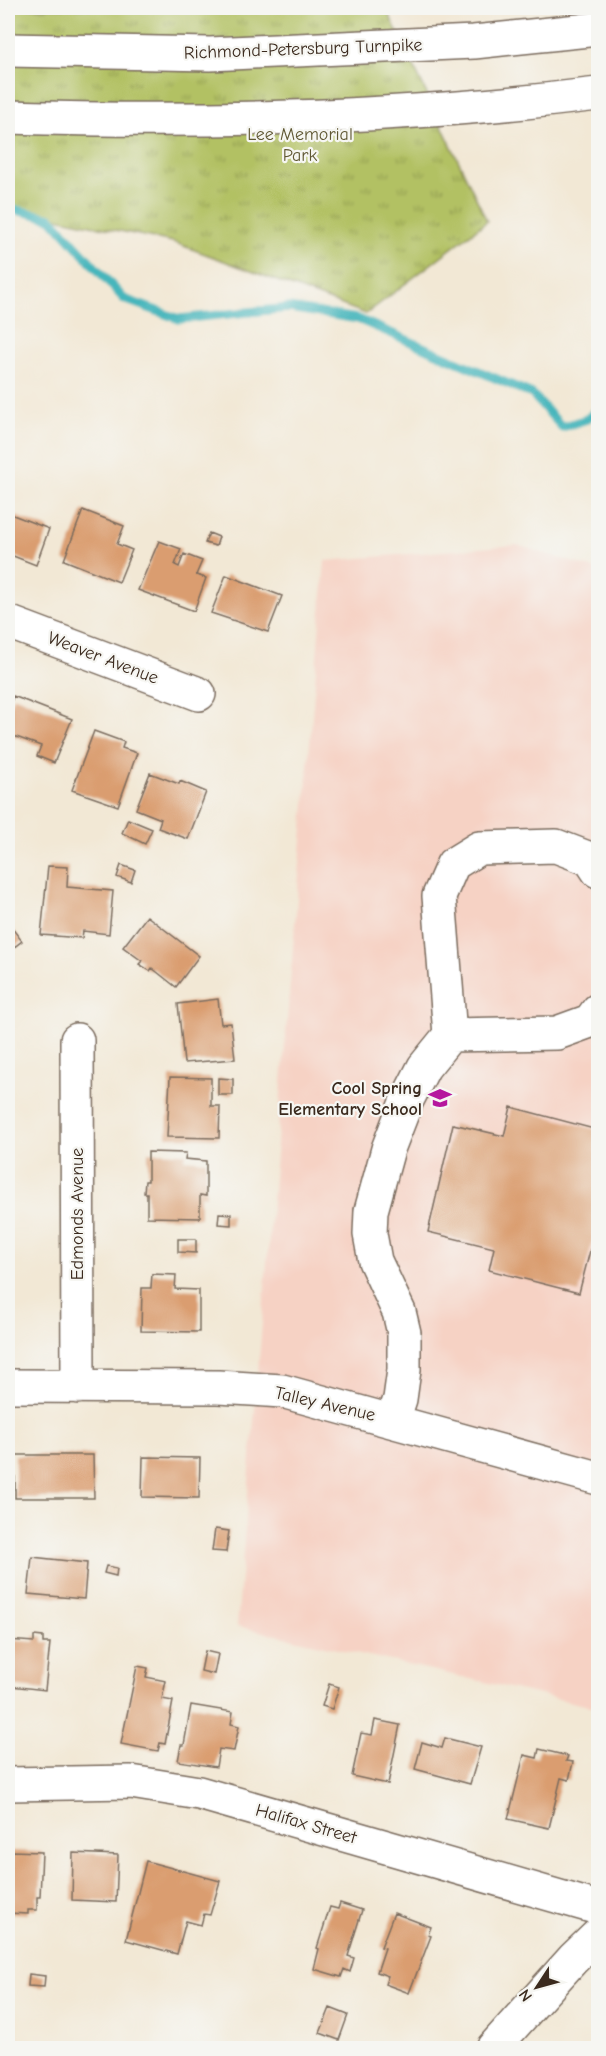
<svg xmlns="http://www.w3.org/2000/svg" width="606" height="2056" font-family="'Comic Neue',sans-serif">
<style>
.built{fill:#f6d2c4}
.grass{fill:url(#grass-tufts);stroke:#767640;stroke-width:1.5}
.lines{fill:none;stroke-linecap:round;stroke-linejoin:round}
.stream{stroke:#46b6bc;stroke-width:9}
.building{fill:#da9d70}
.minor-casing{stroke:#7b6c5e;stroke-width:36}
.major-casing{stroke:#7b6c5e;stroke-width:36}
.highway-casing{stroke:#7b6c5e;stroke-width:36}
.minor{stroke:#fff;stroke-width:33}
.major{stroke:#fff;stroke-width:33}
.highway{stroke:#fff;stroke-width:33}
.labels{text-anchor:middle;dominant-baseline:central;stroke-width:4.5;stroke-linejoin:round;paint-order:stroke}
.street-label{font-size:18px;fill:#3b2a1e;stroke:#f6f6f2}
.park-label{font-size:18px;fill:#5f5733;stroke:#f6f6f2}
.poi-label{font-size:18px;font-weight:bold;fill:#3b2a1e;stroke:#f6f6f2;text-anchor:end}
</style>
<defs>
<pattern id="grass-tufts" width="24" height="20" patternUnits="userSpaceOnUse" patternTransform="scale(1.5)"><rect width="24" height="20" fill="#b2c163"/><path d="M3 7l-1-3M5 7V3M7 7l1-3M15 17l-1-3M17 17v-4M19 17l1-3" fill="none" stroke="#929d51"/></pattern>
</defs>
<rect width="100%" height="100%" fill="#f6f6f2"/>
<filter id="ink" filterUnits="userSpaceOnUse"><feTurbulence type="fractalNoise" baseFrequency=".0167" numOctaves="2"/><feDisplacementMap in="SourceGraphic" scale="12" xChannelSelector="R" yChannelSelector="G"/><feConvolveMatrix kernelMatrix="1 2 1 2 8 2 1 2 1" color-interpolation-filters="sRGB"/></filter>
<filter id="wash" filterUnits="userSpaceOnUse"><feTurbulence type="fractalNoise" baseFrequency=".008" numOctaves="4" result="noise"/><feDisplacementMap in="SourceGraphic" scale="24" xChannelSelector="R" yChannelSelector="G"/><feGaussianBlur stdDeviation="1.35" result="paint"/><feColorMatrix in="noise" values="0 0 0 0 0 0 0 0 0 0 0 0 0 0 0 0 0 1.4 0 .05"/><feComposite in="paint" operator="in"/></filter>
<g filter="url(#wash)">
<rect width="100%" height="100%" fill="#f2e8d5"/>
<path class="built" d="M517 545 598 570V1708L237 1626 325 561Z"/>
<path class="grass" d="M8 8H386L487 221 366 314 173 242 8 208Z"/>
<g class="lines">
<path class="stream" d="M8 208 51 218 124 299 179 319 289 308 358 319 532 394 562 427 587 419 598 409"/>
</g>
<g id="blocks">
<path class="building" d="M83 510 124 526 117 544 132 550 119 582 64 560Z
M8 513 49 529 36 565 8 554Z
M209 533 219 537 216 546 205 543Z
M159 541 181 549 175 565 179 567 184 554 202 561 196 575 206 578 194 611 138 590Z
M226 575 282 596 268 632 211 613Z
M13 696 72 719 54 763 37 756 41 746 8 734V711Z
M94 731 124 742 122 748 137 753 118 806 72 790Z
M150 773 179 784 180 781 206 792 188 839 158 828 161 819 136 809Z
M128 819 152 829 145 844 122 833Z
M121 865 135 870 131 882 117 877Z
M48 866 68 867 67 887 113 891 109 934 83 931 82 938 41 935Z
M147 916 199 956 176 987 152 968 150 971 139 964 142 961 123 947Z
M8 923 22 941 8 952 10 955 8 957Z
M218 999 221 1024 231 1023 235 1059 184 1063 178 1004Z
M170 1077 211 1078V1106H220L219 1138 167 1137Z
M218 1078 233 1079V1095H218Z
M511 1107 598 1130V1220L579 1293 489 1270 494 1248 428 1232 453 1124 504 1136Z
M148 1152 186 1153 185 1159 206 1161V1196L200 1195V1218L147 1217V1193H144L145 1181H148Z
M219 1213 231 1214V1225L218 1224Z
M178 1239H196V1253L178 1252Z
M152 1274 176 1275 175 1289 199 1290V1332L141 1331 142 1288H151Z
M15 1455H93L94 1498H15Z
M143 1457 200 1458 199 1498 142 1497Z
M215 1529 229 1531 226 1552 212 1551Z
M32 1557 87 1563 84 1599 28 1594Z
M106 1566 117 1568 116 1576 104 1573Z
M34 1636 43 1637V1643H50L45 1690 11 1686 10 1693H8V1640L34 1642Z
M205 1651 218 1654 214 1674 201 1671Z
M137 1666 148 1668 146 1677 166 1681 162 1699 173 1701 165 1744 160 1743 158 1751 121 1744Z
M329 1684 339 1687 332 1709 322 1706Z
M191 1705 233 1712 231 1724 239 1726 234 1751 219 1749 216 1767 178 1761 181 1745H184Z
M375 1720 400 1725 388 1784 352 1776 361 1733 372 1735Z
M445 1738 481 1747 470 1784 415 1769 422 1742 442 1748Z
M539 1749 568 1756 566 1761 573 1762 569 1780 561 1778 549 1828 508 1819 524 1755 537 1758Z
M11 1851 42 1852 40 1897H37V1910H28V1914L8 1913Z
M73 1853 118 1855 116 1902 72 1900Z
M146 1861 220 1881 210 1915 204 1914 201 1925 186 1921 177 1954 126 1940Z
M340 1903 362 1910 348 1956 354 1958 350 1972 344 1969 341 1977 314 1969 319 1949 317 1948 330 1907 338 1909Z
M394 1913 431 1927 428 1935 431 1936 409 1993 385 1984 388 1976 377 1972 385 1948 381 1947Z
M29 1974 45 1976 44 1987 28 1986Z
M330 2008 348 2015 339 2040 320 2033Z"/>
</g>
</g>
<g filter="url(#ink)">
<use href="#blocks" fill-opacity="0" stroke="#7b6c5e" stroke-width="1.5"/>
<g class="lines">
<g class="minor-casing">
<path id="minor" d="M8 622 199 694
M450 1035 557 1033 590 1021 598 1010
M77 1040 78 1387
M8 1386 218 1387 282 1391 598 1478
M393 1420 400 1399 404 1370V1333L399 1312 375 1261 370 1234 371 1211 388 1149 407 1100 424 1067 450 1035 439 896 453 864 479 848 556 846 590 859 598 871
M493 2048 573 1959 598 1935"/>
</g>
<g class="major-casing">
<path id="major" d="M8 1784 131 1782 199 1793 598 1908"/>
</g>
<g class="highway-casing">
<path id="highway" d="M8 50 210 54 474 42 598 29
M8 117C204 123 403 118 598 94"/>
</g>
<use href="#minor" class="minor"/>
<use href="#major" class="major"/>
<use href="#highway" class="highway"/>
</g>
</g>
<defs>
<g id="school-bare" transform="scale(1.8)"><path d="M0-5L7-2L0 1L-7-2ZM-4 1L0 2.5L4 1V4Q0 6-4 4Z" fill="#b5179e" stroke="#f6f6f2" stroke-width="2.5" paint-order="stroke"/></g>
</defs>
<g fill-rule="evenodd">
<use href="#school-bare" x="440" y="1098"/>
</g>
<g class="labels">
<g class="street-label">
<text transform="translate(303 49) rotate(-2)">Richmond-Petersburg Turnpike</text>
<text transform="translate(103 658) rotate(21)">Weaver Avenue</text>
<text transform="translate(77 1214) rotate(-90)">Edmonds Avenue</text>
<text transform="translate(325 1404) rotate(13)">Talley Avenue</text>
<text transform="translate(306 1824) rotate(16)">Halifax Street</text>
</g>
<g class="park-label">
<text x="300" y="134">Lee Memorial<tspan x="300" dy="21">Park</tspan></text>
</g>
<g class="poi-label">
<text x="422" y="1088">Cool Spring<tspan x="422" dy="21">Elementary School</tspan></text>
</g>
</g>
<rect width="606" height="2056" fill="none" stroke="#f6f6f2" stroke-width="30"/>
<g transform="translate(537 1987) rotate(234)" stroke="#f6f6f2" stroke-width="4.5" paint-order="stroke">
<path d="M0-4.5L10 22L0 15L-10 22Z" fill="#3b2a1e"/>
<text y="-9" font-size="16" font-weight="bold" text-anchor="middle" fill="#3b2a1e">N</text>
</g>
</svg>
